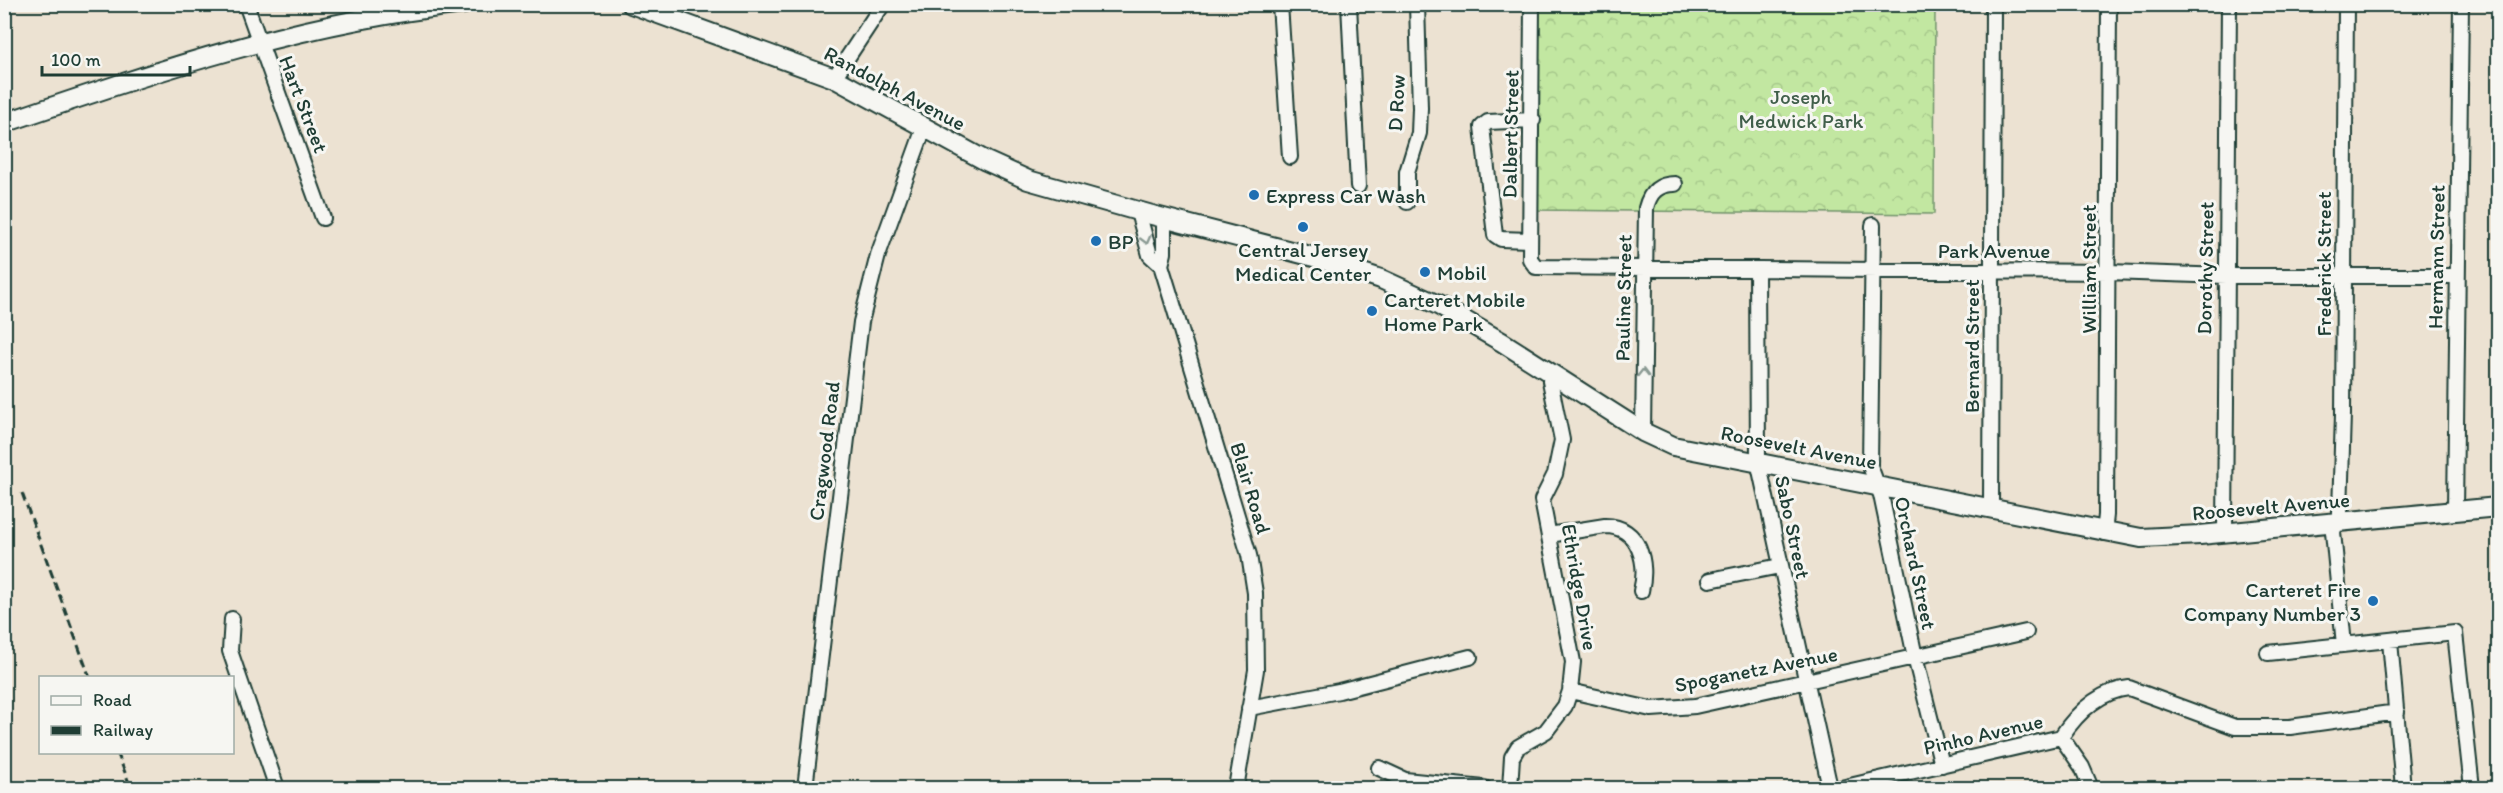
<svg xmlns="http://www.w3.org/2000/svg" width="2503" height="793" font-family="Itim,sans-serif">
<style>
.forest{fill:url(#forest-crowns);stroke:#70926a;stroke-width:1.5}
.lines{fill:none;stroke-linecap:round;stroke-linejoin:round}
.minor-casing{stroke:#1f3d34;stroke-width:18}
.major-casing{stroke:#1f3d34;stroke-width:22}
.minor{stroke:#f6f6f2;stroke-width:14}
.major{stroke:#f6f6f2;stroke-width:18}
.rail{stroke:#1f3d34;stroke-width:3;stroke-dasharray:9 4.5;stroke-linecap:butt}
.oneway{stroke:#8a9a93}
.poi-dot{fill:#1f6fb2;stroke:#f6f6f2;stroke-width:2}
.labels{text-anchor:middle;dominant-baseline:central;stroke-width:6;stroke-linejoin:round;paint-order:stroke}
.street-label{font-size:21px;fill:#1f3d34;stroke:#f6f6f2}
.park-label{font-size:21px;fill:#405f4a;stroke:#f6f6f2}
.poi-label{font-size:21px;fill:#1f3d34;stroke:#f6f6f2;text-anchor:start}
</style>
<defs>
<pattern id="forest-crowns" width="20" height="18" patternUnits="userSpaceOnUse" patternTransform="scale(1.5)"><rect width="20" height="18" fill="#c2e7a1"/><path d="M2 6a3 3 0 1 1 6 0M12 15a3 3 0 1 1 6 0" fill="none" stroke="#a6c78b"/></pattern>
</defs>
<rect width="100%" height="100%" fill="#ece2d2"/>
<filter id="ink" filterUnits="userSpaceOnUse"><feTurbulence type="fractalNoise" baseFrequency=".0167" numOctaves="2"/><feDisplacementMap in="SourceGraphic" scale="12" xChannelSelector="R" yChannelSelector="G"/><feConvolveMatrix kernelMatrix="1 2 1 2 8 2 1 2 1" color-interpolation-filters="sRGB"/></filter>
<g filter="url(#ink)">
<path class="forest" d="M1538 5H1935L1934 214 1533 210Z"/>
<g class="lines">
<g class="minor-casing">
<path id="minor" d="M246 4 323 218
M1280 4 1290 157
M1349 4 1358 186
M1532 4 1530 259 1536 267 2109 272 2226 276H2457
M834 78 883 4
M1407 202V172L1419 133 1420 108 1417 4
M1138 212 1150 255 1161 265 1169 291 1249 555 1255 593 1256 670 1236 788
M1873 225 1870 466 1881 495 1915 657 1942 765
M1530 240 1501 239 1495 235 1482 127 1488 122 1533 120
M1161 265 1164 253V218
M1757 269 1758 461 1830 788
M1643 432 1646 208C1650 192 1658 184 1675 184
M1991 508 1993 4
M2455 511 2461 4
M2225 532 2229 4
M2104 533 2106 515 2109 4
M1549 535 1605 526C1640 526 1648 564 1641 591
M1710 580 1780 566
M232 619 230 651 277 788
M2390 641 2403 788
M2344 645 2333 532 2340 512 2343 414 2346 4
M2268 653 2455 633 2472 788
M1570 691 1651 709 1695 706 2026 632
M1249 708 1339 691 1470 657
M2061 737 2082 767 2091 788
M1379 768 1405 780 1484 788
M805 788 861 322 878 255 924 128
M1510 788 1512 757 1518 747 1546 731 1565 706 1570 691 1573 662 1542 500 1555 474 1562 440 1550 381 1553 374
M1841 788 2061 737C2077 713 2100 691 2129 688L2235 727H2290L2397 712"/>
</g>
<g class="major-casing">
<path id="major" d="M631 4 834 78 986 161 1028 180 1152 215 1314 257 1381 279 1438 305 1502 342 1643 432 1673 446 2141 538 2200 535 2498 507
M4 123C157 71 302 21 464 4"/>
</g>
<use href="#minor" class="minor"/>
<use href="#major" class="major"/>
<path class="rail" d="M22 493 90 678
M117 752 131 788"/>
</g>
<defs><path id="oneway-chevron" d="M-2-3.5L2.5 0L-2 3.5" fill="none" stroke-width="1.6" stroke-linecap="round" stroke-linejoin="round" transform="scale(1.5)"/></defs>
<g class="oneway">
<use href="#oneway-chevron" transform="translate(1146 240) rotate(75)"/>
<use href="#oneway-chevron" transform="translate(1643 373) rotate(-89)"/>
</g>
</g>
<g class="poi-dot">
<circle cx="1254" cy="195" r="6"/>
<circle cx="1303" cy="227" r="6"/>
<circle cx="1096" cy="241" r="6"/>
<circle cx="1425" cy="272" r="6"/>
<circle cx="1372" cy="311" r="6"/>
<circle cx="2373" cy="601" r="6"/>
</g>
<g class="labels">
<g class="street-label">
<text transform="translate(895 88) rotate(28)">Randolph Avenue</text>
<text transform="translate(1396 103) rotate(-87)">D Row</text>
<text transform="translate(304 104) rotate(69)">Hart Street</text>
<text transform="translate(1510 134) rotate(-89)">Dalbert Street</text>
<text x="1994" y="250">Park Avenue</text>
<text transform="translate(2436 257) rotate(-89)">Hermann Street</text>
<text transform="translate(2323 264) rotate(-90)">Frederick Street</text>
<text transform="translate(2205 268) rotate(-89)">Dorothy Street</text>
<text transform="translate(2088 269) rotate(-90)">William Street</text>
<text transform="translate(1623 298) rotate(-89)">Pauline Street</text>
<text transform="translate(1971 346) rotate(-90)">Bernard Street</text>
<text transform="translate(1799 447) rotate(11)">Roosevelt Avenue</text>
<text transform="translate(824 451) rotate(-83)">Cragwood Road</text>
<text transform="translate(1251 488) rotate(73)">Blair Road</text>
<text transform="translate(2271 506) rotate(-5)">Roosevelt Avenue</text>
<text transform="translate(1793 527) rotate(78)">Sabo Street</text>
<text transform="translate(1916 563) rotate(78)">Orchard Street</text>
<text transform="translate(1580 587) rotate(80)">Ethridge Drive</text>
<text transform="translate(1756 669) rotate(-11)">Spoganetz Avenue</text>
<text transform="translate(1983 734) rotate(-13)">Pinho Avenue</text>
</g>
<g class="park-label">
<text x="1801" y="96">Joseph<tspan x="1801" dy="24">Medwick Park</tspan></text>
</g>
<g class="poi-label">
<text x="1266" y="195">Express Car Wash</text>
<text x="1108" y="241">BP</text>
<text x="1303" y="249" text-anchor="middle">Central Jersey<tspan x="1303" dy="24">Medical Center</tspan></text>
<text x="1437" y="272">Mobil</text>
<text x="1384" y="299">Carteret Mobile<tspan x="1384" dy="24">Home Park</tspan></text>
<text x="2361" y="589" text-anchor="end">Carteret Fire<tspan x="2361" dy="24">Company Number 3</tspan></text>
</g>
</g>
<rect width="2503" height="793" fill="none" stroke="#f6f6f2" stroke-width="24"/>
<rect x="12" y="12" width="2479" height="769" fill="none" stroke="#1f3d34" stroke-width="2" filter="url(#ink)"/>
<rect x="39" y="676" width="195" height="78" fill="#f6f6f2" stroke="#a0aca6" stroke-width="1.5"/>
<rect x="51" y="696" width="30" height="9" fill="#f6f6f2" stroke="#a0aca6" stroke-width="1.5"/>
<text x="93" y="706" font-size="18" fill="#1f3d34">Road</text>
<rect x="51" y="726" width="30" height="9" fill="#1f3d34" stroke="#a0aca6" stroke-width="1.5"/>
<text x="93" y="736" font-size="18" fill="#1f3d34">Railway</text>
<path d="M42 66v9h148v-9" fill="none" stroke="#1f3d34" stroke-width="3"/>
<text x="51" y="66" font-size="18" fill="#1f3d34" stroke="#f6f6f2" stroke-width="4.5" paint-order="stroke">100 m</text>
</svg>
